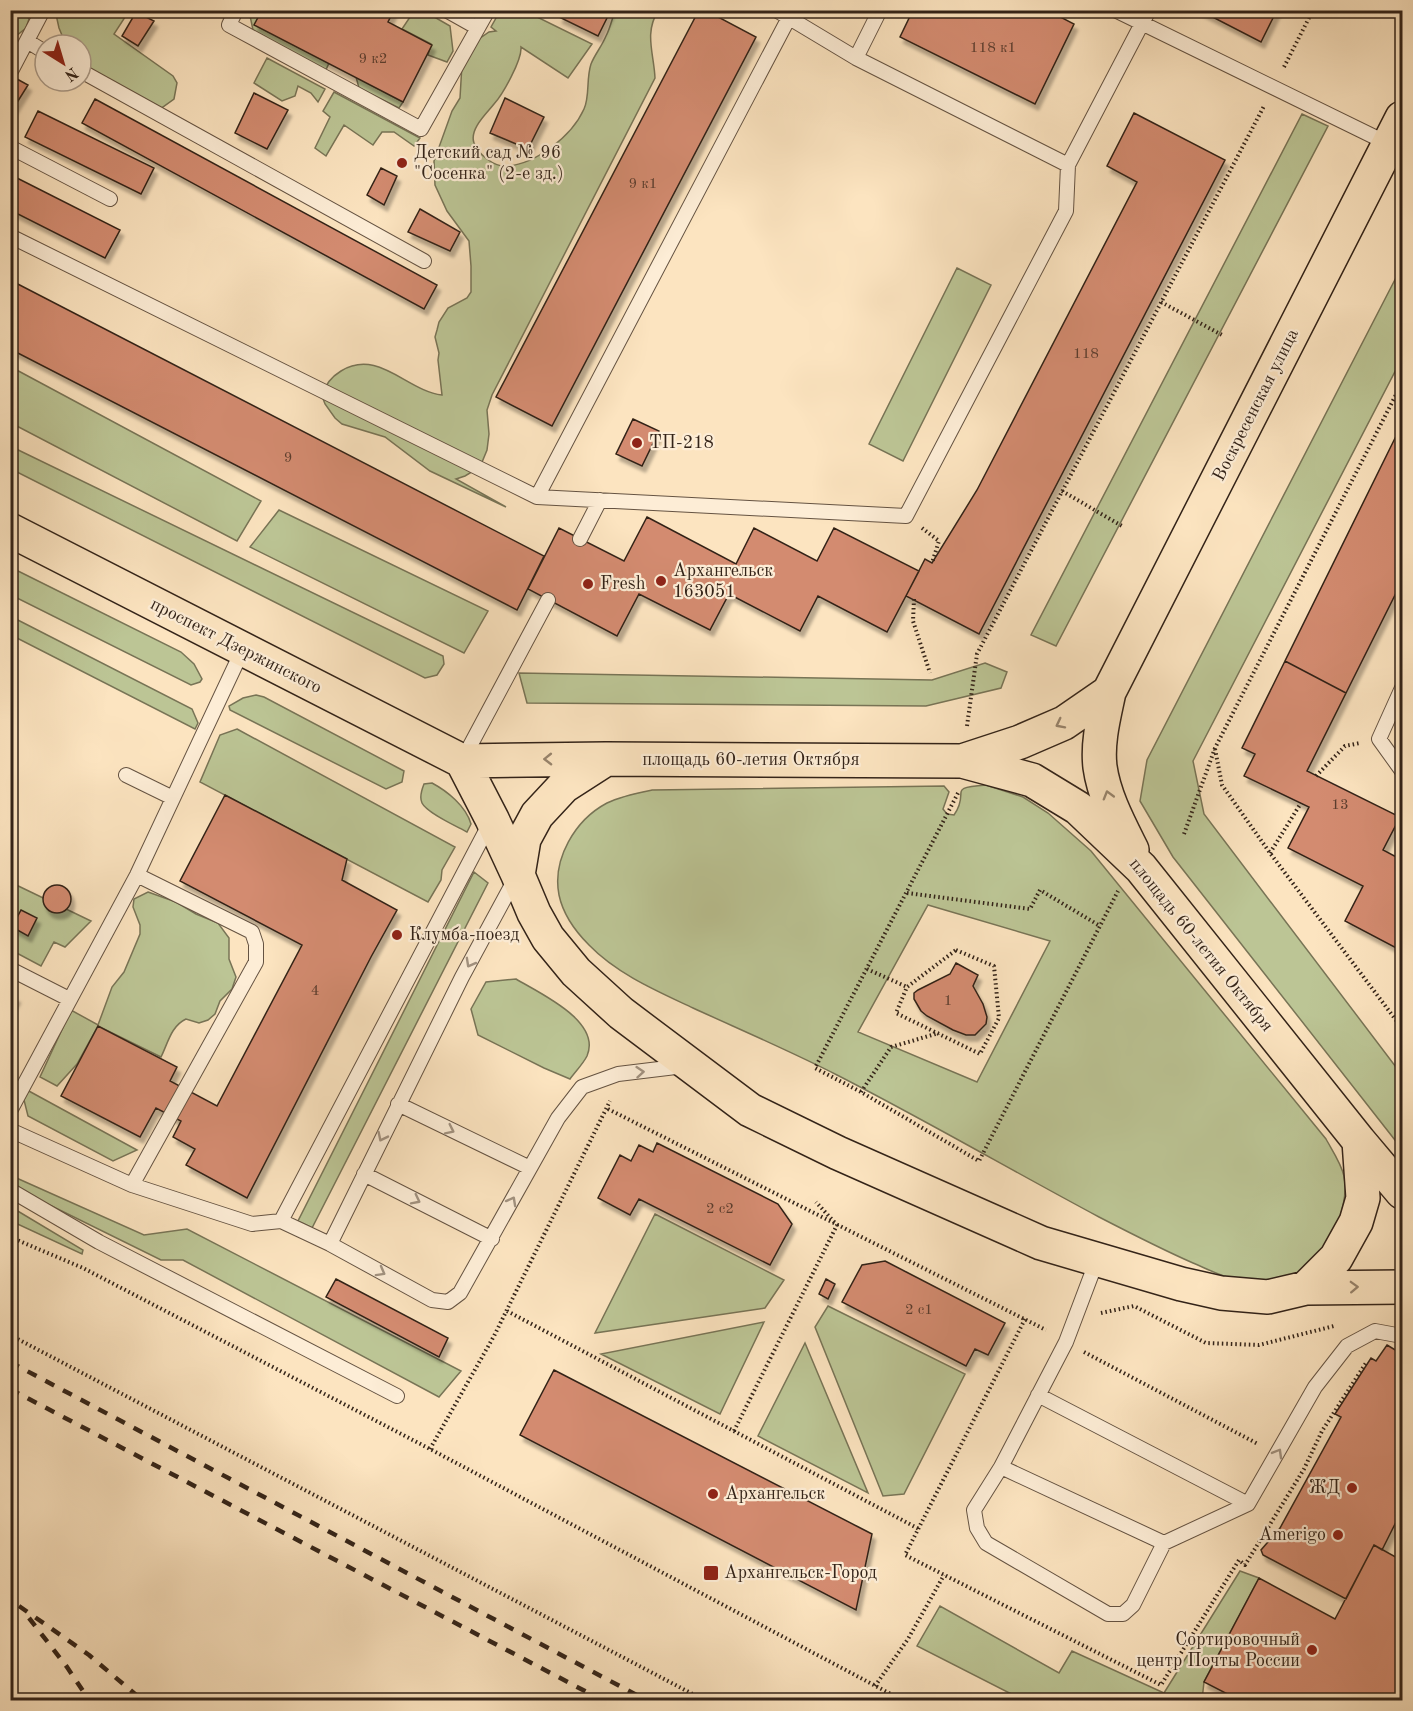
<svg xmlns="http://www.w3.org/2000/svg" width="1413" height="1711" font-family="'Old Standard TT',serif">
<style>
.green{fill:#bcc595;stroke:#787456;stroke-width:1.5;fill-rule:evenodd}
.building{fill:#d38b70;stroke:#332318;stroke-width:1.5;filter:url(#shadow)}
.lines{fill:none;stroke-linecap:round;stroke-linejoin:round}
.service-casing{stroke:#655342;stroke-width:16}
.primary-casing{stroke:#332318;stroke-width:36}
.path{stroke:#332318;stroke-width:4;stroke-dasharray:1.5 3;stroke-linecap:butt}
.service{stroke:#fdedd6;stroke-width:14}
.primary{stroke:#fce4c0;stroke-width:33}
.rail{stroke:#332318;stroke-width:4.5;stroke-dasharray:10 10;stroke-linecap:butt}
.oneway{stroke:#98846c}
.oneway2{stroke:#a29280}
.poi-dot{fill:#8f2418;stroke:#fdedd6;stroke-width:2}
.labels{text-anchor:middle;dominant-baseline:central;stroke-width:4.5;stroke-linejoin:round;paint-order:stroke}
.number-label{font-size:15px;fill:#5b3d2e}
.poi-label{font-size:18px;fill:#332318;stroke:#fdedd6;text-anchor:start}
.street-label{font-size:18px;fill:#332318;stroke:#fdedd6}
</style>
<defs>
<filter id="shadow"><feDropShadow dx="3.5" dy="6" stdDeviation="1.5" flood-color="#0004"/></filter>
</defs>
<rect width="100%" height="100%" fill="#fce4c0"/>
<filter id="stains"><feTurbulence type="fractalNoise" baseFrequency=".00333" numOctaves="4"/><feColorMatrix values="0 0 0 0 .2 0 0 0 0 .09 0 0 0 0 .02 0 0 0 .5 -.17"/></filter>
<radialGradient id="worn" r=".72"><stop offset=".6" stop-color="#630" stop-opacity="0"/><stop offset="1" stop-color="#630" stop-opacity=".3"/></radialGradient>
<path class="green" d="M55 10 129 11 114 34 173 76 177 83 174 99 160 109 83 65 81 64V45H66L59 28Z
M11 11H23L29 19 26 28 11 40Z
M249 11H262L255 25 329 63 325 72 253 30Z
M414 11H424L450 26 453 51 447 62 428 55 431 44 402 29Z
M500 11H525L592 44 568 78 521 47C522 60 503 94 494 104 487 113 469 129 474 143 478 154 494 167 506 166 535 165 572 136 584 109 590 96 586 79 591 64 595 54 602 46 606 36 610 29 612 19 615 11H658C644 33 654 54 655 78L492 395 487 410 489 434 487 450 480 467 465 476 456 479 506 507 430 471 385 437 342 424 335 418 325 404 322 396C325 384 331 377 341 371 378 348 407 391 442 395L438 360 439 353 435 337 437 330 439 322 448 308 467 298 471 292V266L469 241 447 211 435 185 434 161 452 111 460 98 462 64 476 41 489 32 496 31 491 27Z
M267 58 325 89 318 102 311 93 298 86 295 96 282 101 254 83Z
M356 77 403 102 399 108 359 88Z
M334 92 420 138 414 146 394 132H382L373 145 344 125 326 156 315 148 330 117 323 111Z
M1302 114 1328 126 1056 646 1031 635Z
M1402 266V358L1193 761 1204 814 1402 1075V1149L1173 857 1140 801 1147 760Z
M957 268 991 285 903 461 869 444Z
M11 367 261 501 237 541 11 423Z
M10 446 443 656 444 664 437 675 425 678 11 469Z
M279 510 488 611 464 653 250 547Z
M10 567 181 652 194 664 202 679 200 682 191 685 11 595Z
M10 616 192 709 198 723 195 729 11 635Z
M985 663 1007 672 1001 688 926 706 527 703 519 673 932 680Z
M256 695 264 697 404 771 402 782 386 789 230 710 229 706 243 698Z
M237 729 455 847 442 870 441 880 428 902 200 782 220 735Z
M432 783C447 791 466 806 471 824L467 832C456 826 427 813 422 803 419 797 422 789 424 784Z
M986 785 1023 797 1048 813 1091 851 1326 1139C1332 1150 1341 1163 1344 1176 1351 1212 1323 1264 1289 1278 1275 1283 1246 1281 1231 1278 1218 1275 1205 1268 1193 1263 1161 1249 1130 1233 1099 1217 1011 1170 925 1120 837 1075 790 1051 741 1030 693 1008 657 991 617 974 589 945 575 931 563 914 559 895 552 859 575 820 607 803 621 796 637 793 652 790L944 786 949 792 943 809 947 814 954 815C971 791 945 788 986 785ZM928 905 1050 941 977 1082 858 1032Z
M474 872 488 883 312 1228 298 1221Z
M10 882 91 921 65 947 54 942 41 966 11 950Z
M148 892 176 902 196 914 218 923 229 938V959L236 977 232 989 220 1001 215 1014 208 1020 199 1023 186 1019C171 1026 168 1043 161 1057L98 1026 77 1064 57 1086 40 1077 71 1010 98 1025 112 987 124 972 140 934V925L133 907 134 899Z
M516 979C539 993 602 1021 587 1056 583 1064 575 1072 570 1079L544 1068 478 1035 471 1009 486 982Z
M27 1090 137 1150 113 1161 28 1116 24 1100Z
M12 1176 144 1235 187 1229 461 1371 439 1397 183 1260H161L11 1186 10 1177Z
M11 1207 83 1250 82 1254 11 1221Z
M655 1214 784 1280 765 1308 595 1333Z
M828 1306 965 1374 904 1494 883 1496 815 1327Z
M764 1322 720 1414 601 1354Z
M805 1343 868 1493 758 1436Z
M1240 1571 1259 1578 1204 1682 1202 1700H1023L917 1646 940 1606 1059 1673 1072 1651 1164 1693Z"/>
<path class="building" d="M262 10H394L388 22 432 45 403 102 254 25Z
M563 10H611L598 36 559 17Z
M699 10H705L756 37 552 426 496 397Z
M913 10H1047L1074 24 1035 104 900 37Z
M1199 10H1277L1261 42Z
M136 12 154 21 138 46 122 36Z
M17 79 28 85 13 109 10 108V91Z
M254 93 288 110 267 149 235 133Z
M505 98 544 117 528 149 490 133Z
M95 99 437 285 424 309 82 123Z
M38 111 154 168 141 194 25 137Z
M1134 113 1225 160 979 634 906 596 925 559 932 563 977 490 1137 182 1107 166Z
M381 168 397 176 384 205 367 195Z
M15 177 120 230 105 258 10 210V186Z
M420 209 460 232 450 251 408 232Z
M10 280 544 556 517 610 10 349Z
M633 419 659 431 642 466 616 454Z
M1402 424V581L1346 693 1285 661Z
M647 517 736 564 754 528 817 561 834 528 919 571 887 632 818 596 800 631 729 594 710 630 639 594 617 636 528 589 559 528 624 561Z
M1285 661 1346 693 1307 771 1400 817 1383 850 1402 860V951L1345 921 1363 886 1288 848 1309 807 1244 776 1255 754 1242 748Z
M225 795 347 859 342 880 397 910 371 957 247 1198 186 1165 195 1149 173 1137 181 1121 156 1108 140 1137 61 1096 98 1026 177 1067 170 1081 217 1106 302 945 180 881Z
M43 899a14 14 0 1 1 28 0a14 14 0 1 1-28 0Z
M21 910 37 918 28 936 12 927Z
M956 963 978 975 973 986 983 1004 987 1017 986 1024 975 1035H966L953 1030 927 1016 921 1011 914 999V993L918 990 950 974Z
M10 994 17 997 10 1009Z
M657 1143 778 1204 792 1224 770 1265 639 1199 630 1215 598 1198 620 1155 631 1161 639 1145 653 1152Z
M885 1261 1005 1323 988 1355 975 1349 966 1366 842 1302 862 1265Z
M336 1279 448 1338 439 1357 326 1297Z
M826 1279 835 1284 828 1299 819 1294Z
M1387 1345 1402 1354V1510L1382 1550 1374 1545 1346 1599 1263 1555 1261 1550 1280 1528 1341 1417 1335 1414 1371 1358 1376 1361Z
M554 1370 872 1534 856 1610 520 1435Z
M1374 1545 1399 1559 1402 1551V1700H1239L1204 1682 1259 1578 1335 1619Z"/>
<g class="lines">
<g class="service-casing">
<path id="service" d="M236 10 229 25 421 129 488 10
M446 10 478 28
M776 10 856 58 1068 165
M1115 10 1389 144
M27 41 45 52
M856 58 880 10
M81 71 424 261
M10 73 43 10
M10 147 110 199
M10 236 537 497 906 516 1066 211 1068 165 1149 10
M537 497 793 10
M580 539 600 500
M1402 688 1379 739 1402 771
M463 759 548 600
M126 775 173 798
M10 969 69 999
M398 1104 530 1168
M10 1111 137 875 243 649
M10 1130 132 1185 252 1224 281 1221 330 1244 432 1300 448 1302 460 1293 558 1118 582 1087 618 1074 684 1066
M364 1174 492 1239
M132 1185 256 962V944L252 932 137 875
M10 1190 99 1242 397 1396
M281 1221 490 823
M330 1244 462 977 515 879
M1097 1260 1066 1342 1001 1467 974 1510 977 1528 986 1543 1108 1614H1123L1133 1605 1164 1543 1248 1504 1315 1387 1347 1346 1375 1331 1402 1336
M1038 1395 1248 1504
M1001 1467 1164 1543"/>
</g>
<g class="primary-casing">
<path id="primary" d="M10 530 462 761 606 759
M606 759 962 761 1032 780 1078 808 1141 868 1359 1141 1363 1198 1356 1222 1336 1258 1306 1288 1268 1297 1221 1293 1181 1284 1041 1243 838 1153 750 1110 621 1013 576 972 548 938 534 913 518 875 524 839 537 815 564 786Z
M462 761 492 819 518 875
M962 761 1020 742 1064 723 1109 692
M1132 850C1119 824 1104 796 1100 767 1097 742 1104 716 1109 692L1402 118
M1359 1141 1402 1192
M1306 1288 1402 1287"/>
</g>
<path class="path" d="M1284 67 1313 10
M1161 302 1222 335
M1062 491 1122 526
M922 528 939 541 932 563
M914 599 913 621 930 673
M967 726 977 654 1264 106
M1215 749 1222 785 1270 853 1402 1028
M1316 776 1345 746 1360 743
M958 793 815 1068 861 1092 979 1161 1118 891
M1184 834 1215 748 1402 383
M1270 853 1301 803
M907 893 1030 909 1040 890 1100 926
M956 950 994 966 999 1018 980 1054 896 1013 907 987Z
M867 969 907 987
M861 1092 891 1047 939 1033
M608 1109 1046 1330
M10 1237 83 1268 430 1449 902 1700
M507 1311 919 1529
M1101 1313 1134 1306 1206 1343 1259 1345 1334 1326
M1025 1319 905 1555 1161 1685 1239 1560 1245 1565 1304 1469 1322 1431 1366 1363
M10 1335 704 1700
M1084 1352 1258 1444
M734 1431 837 1225 816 1202
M430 1449 494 1336 610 1101
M875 1686 908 1639 944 1575"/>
<use href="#service" class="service"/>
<use href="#primary" class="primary"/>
<path class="rail" d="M10 1362 646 1700
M10 1389 602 1700
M19 1606 89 1655 142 1700
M29 1618 67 1667 89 1700"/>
</g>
<defs><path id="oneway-chevron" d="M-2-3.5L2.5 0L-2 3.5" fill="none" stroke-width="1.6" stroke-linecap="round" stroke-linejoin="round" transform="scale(1.5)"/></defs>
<g class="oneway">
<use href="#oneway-chevron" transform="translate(1060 724) rotate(153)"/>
<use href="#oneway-chevron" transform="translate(548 759) rotate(179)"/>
<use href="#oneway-chevron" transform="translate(1108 795) rotate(-106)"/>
<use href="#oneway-chevron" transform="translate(1354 1287) rotate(-2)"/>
</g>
<g class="oneway2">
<use href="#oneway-chevron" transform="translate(470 963) rotate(119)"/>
<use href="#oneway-chevron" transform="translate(640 1072) rotate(-5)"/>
<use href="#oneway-chevron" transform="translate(450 1130) rotate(26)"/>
<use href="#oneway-chevron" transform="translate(382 1137) rotate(116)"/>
<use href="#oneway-chevron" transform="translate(416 1200) rotate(27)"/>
<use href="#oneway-chevron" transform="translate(512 1201) rotate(-61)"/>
<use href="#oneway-chevron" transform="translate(381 1272) rotate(29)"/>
<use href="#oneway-chevron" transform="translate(1278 1453) rotate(-60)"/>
</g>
<g class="poi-dot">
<circle cx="402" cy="163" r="6"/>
<circle cx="637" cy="443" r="6"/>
<circle cx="661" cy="581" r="6"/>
<circle cx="588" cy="584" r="6"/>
<circle cx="397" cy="935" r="6"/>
<circle cx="1352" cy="1488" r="6"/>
<circle cx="713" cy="1494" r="6"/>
<circle cx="1338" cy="1535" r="6"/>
<rect x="703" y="1565" width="16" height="16" rx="3"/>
<circle cx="1312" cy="1650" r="6"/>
</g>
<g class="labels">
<g class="number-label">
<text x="993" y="48">118 к1</text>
<text x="373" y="59">9 к2</text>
<text x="643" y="184">9 к1</text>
<text x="1086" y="354">118</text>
<text x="288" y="458">9</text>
<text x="1340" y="805">13</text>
<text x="315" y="991">4</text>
<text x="948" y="1001">1</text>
<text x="720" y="1209">2 с2</text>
<text x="919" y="1310">2 с1</text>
</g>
<g class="poi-label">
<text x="414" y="153">Детский сад № 96<tspan x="414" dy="21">"Сосенка" (2-е зд.)</tspan></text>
<text x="649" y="443">ТП-218</text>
<text x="673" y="571">Архангельск<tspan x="673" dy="21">163051</tspan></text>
<text x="600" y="584">Fresh</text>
<text x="409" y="935">Клумба-поезд</text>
<text x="1340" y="1488" text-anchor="end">ЖД</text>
<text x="725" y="1494">Архангельск</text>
<text x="1326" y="1535" text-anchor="end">Amerigo</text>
<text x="724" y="1573">Архангельск-Город</text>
<text x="1300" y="1640" text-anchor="end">Сортировочный<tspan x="1300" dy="21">центр Почты России</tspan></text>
</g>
<g class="street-label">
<text transform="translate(1256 405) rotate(-63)">Воскресенская улица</text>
<text transform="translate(236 646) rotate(27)">проспект Дзержинского</text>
<text x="751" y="760">площадь 60-летия Октября</text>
<text transform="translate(1201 945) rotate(51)">площадь 60-летия Октября</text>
</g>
</g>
<rect width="1413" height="1711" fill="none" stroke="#fce4c0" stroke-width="36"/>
<rect x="12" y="12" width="1389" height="1687" fill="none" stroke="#332318" stroke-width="3"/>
<rect x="18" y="18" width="1377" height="1675" fill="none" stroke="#332318" stroke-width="1.5"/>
<g transform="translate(63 63) rotate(143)"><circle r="28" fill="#fdedd6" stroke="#ac9c8a" stroke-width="1.5"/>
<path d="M0-4.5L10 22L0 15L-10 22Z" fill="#8f2418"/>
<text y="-9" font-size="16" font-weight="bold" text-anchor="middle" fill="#332318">N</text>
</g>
<rect width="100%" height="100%" filter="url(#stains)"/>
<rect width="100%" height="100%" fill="url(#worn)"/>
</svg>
